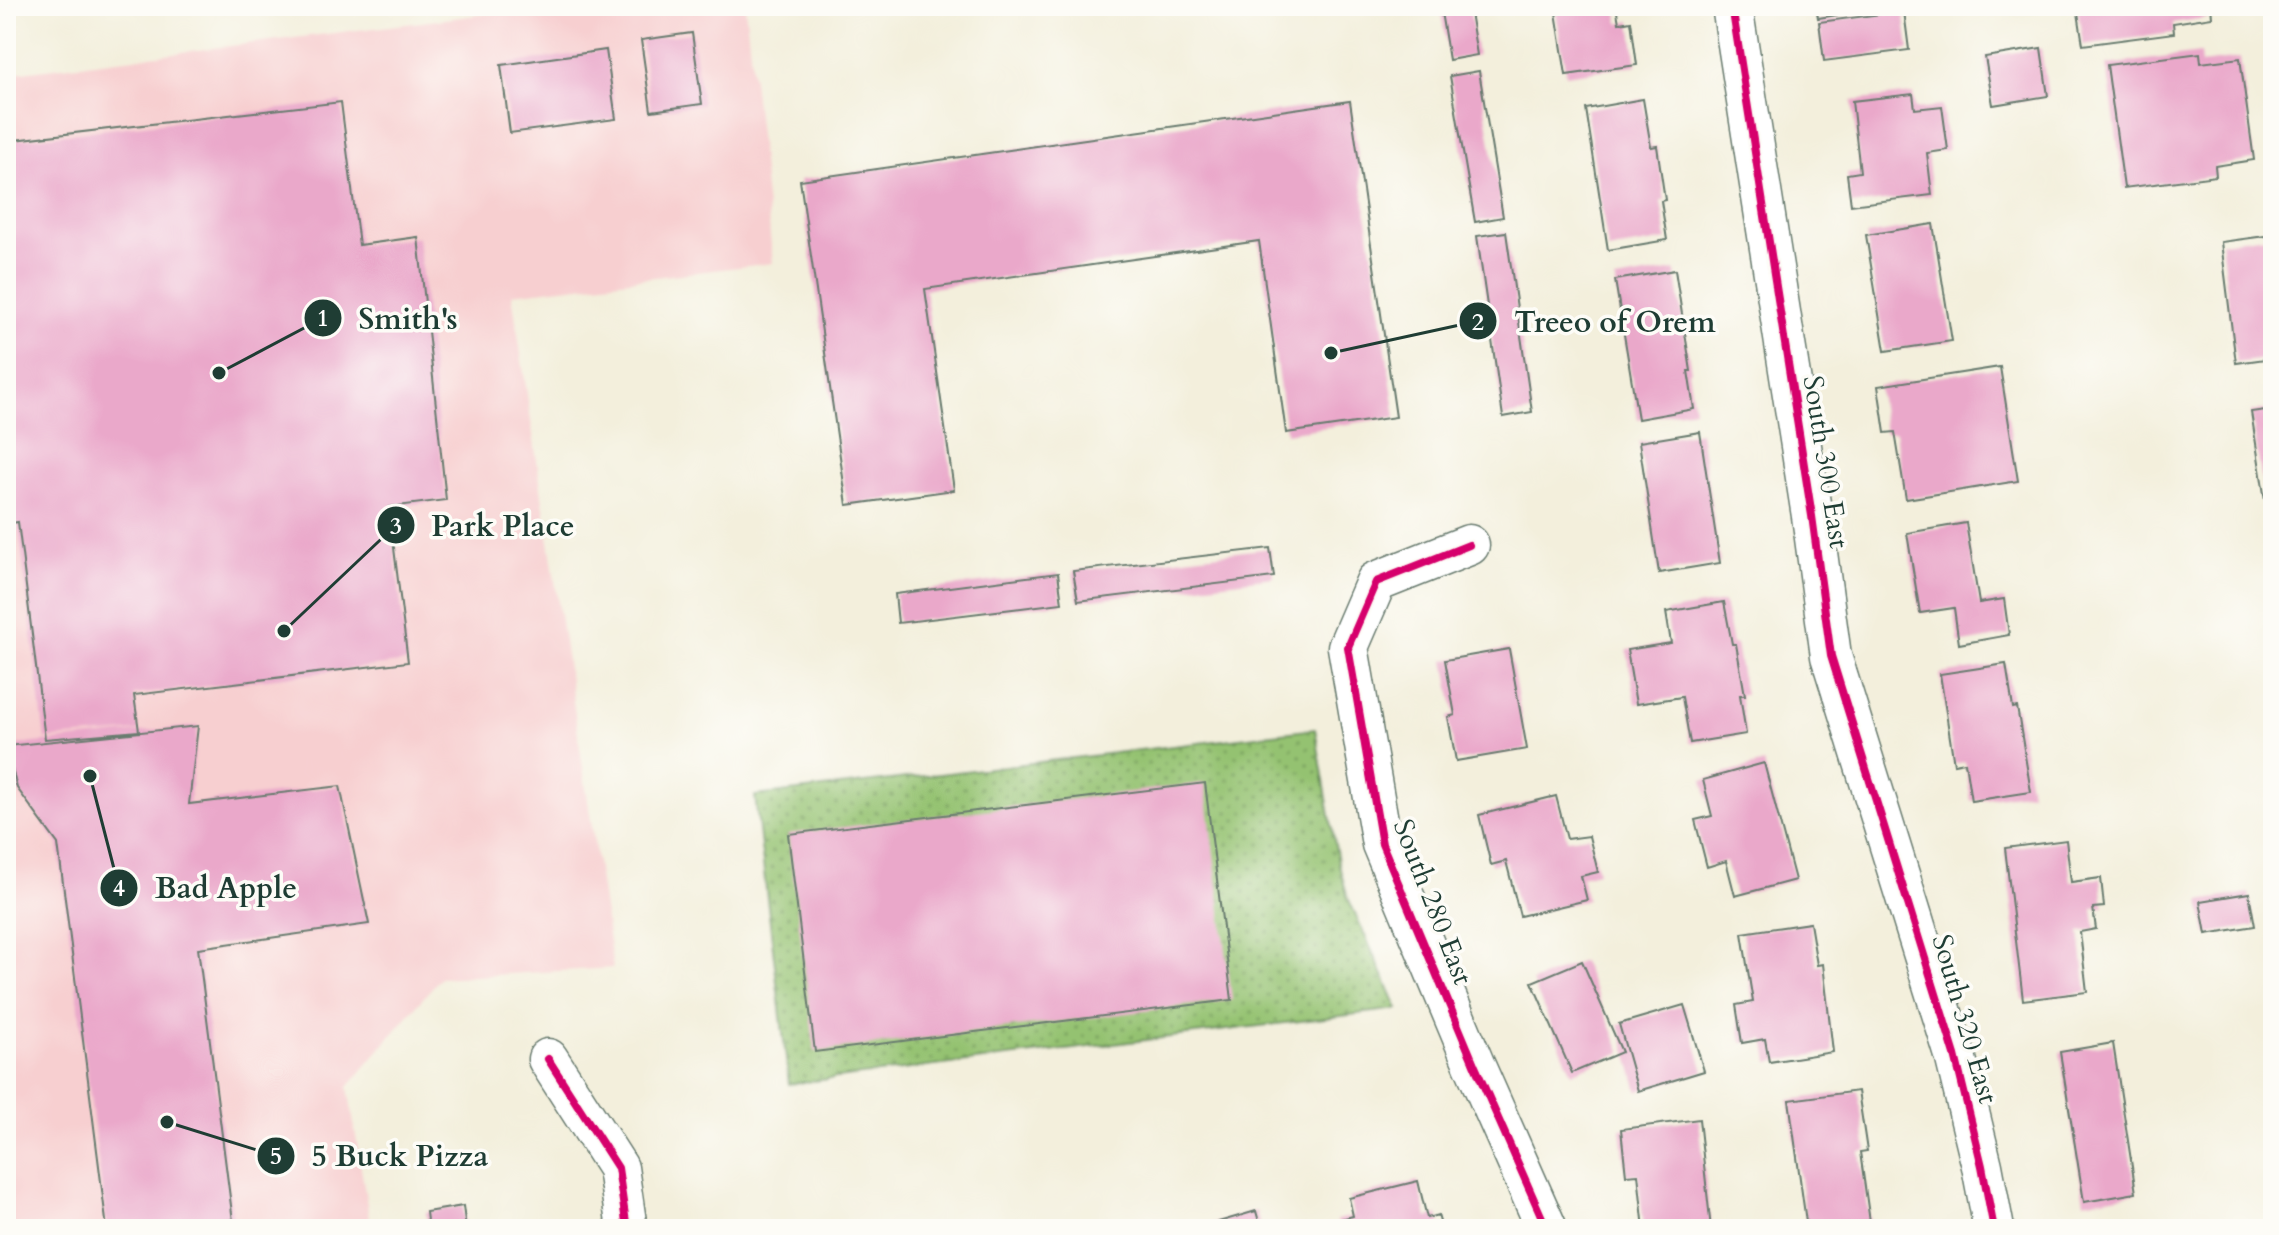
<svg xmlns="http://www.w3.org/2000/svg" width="2279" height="1235" font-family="Cardo,serif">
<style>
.built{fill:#f7cfd0}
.grass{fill:url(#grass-dots);stroke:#5a8052;stroke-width:2}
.building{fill:#eaa8ca}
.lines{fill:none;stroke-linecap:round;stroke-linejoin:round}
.minor-casing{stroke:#697b6f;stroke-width:43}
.minor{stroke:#fff;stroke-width:40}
.cycleway-casing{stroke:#fdfcf7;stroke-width:13}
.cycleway{stroke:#d6006c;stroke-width:8}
.labels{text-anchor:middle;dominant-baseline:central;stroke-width:7;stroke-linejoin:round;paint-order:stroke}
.street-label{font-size:28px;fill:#1f3d34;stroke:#fdfcf7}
.leader{fill:none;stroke:#1f3d34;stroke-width:3}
.callout-dot{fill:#1f3d34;stroke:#fdfcf7;stroke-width:3}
.mark-label{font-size:24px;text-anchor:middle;font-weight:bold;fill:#fff}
.callout-label{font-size:30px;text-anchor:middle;font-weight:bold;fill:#1f3d34;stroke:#fdfcf7;stroke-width:7;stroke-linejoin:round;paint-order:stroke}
</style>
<defs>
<pattern id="grass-dots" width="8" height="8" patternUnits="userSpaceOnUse" patternTransform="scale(2)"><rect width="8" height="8" fill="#94c271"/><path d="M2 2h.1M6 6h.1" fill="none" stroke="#789f5e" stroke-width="1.8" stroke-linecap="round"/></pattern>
</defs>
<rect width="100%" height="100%" fill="#fdfcf7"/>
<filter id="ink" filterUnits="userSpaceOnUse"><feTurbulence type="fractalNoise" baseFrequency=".0125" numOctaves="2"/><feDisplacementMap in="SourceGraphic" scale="16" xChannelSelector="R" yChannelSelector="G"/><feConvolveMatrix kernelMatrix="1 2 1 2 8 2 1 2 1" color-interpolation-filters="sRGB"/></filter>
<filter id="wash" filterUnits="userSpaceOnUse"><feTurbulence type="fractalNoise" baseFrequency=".006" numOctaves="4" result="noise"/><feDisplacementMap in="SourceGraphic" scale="32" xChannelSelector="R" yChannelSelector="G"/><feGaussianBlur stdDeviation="1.8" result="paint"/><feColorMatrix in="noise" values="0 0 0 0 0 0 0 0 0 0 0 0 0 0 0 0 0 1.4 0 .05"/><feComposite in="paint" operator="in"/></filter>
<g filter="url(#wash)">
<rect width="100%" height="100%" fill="#f3efdc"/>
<path class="built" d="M551 6H745L773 263 512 294 613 968 440 978 348 1087 371 1229H6V74Z"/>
<path class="grass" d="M1315 729 1338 862 1348 898 1398 1009 789 1084 755 796Z"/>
<g id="blocks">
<path class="building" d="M1440 6H1469L1477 55 1449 60Z
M1555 6H1616L1619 23 1631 21 1637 65 1566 75Z
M1816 6H1881V8L1818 18Z
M2077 6H2211L2212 17 2173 23 2174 33 2083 45Z
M1904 11 1909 50 1824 61 1819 22Z
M692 33 702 104 651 111 641 40Z
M2041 48 2048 96 1993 105 1985 57Z
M606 50 616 119 510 133 501 65Z
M2200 53 2201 63 2240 58 2254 160 2215 166 2216 176 2124 188 2107 65Z
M1479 71 1503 217 1475 222 1450 76Z
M1913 94 1915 109 1942 106 1948 150 1927 153 1932 195 1851 205 1847 174 1860 172 1852 101Z
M1643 99 1651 147 1657 146 1665 200 1661 201 1667 240 1608 250 1586 109Z
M1350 101 1396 417 1286 433 1259 241 925 289 954 490 847 505 800 180Z
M341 102 359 245 418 237 446 500 389 507 408 662 134 695 139 731 45 739 18 522 6 524V141Z
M1933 224 1952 341 1885 351 1866 235Z
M1506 232 1532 412 1503 417 1477 236Z
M2273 235V358L2236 363 2221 242Z
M1675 270 1691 371H1688L1694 409 1638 419 1615 280Z
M2000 367 2018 481 1906 499 1895 432 1885 433 1878 386Z
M2273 409V531L2270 532 2251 412Z
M1700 432 1720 563 1659 573 1639 442Z
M1966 523 1979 603 2004 599 2009 635 1959 644 1954 608 1920 613 1907 533Z
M1270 548 1274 577 1078 601 1073 571Z
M1058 573 1062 603 898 623 895 594Z
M1724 602 1732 644H1736L1745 695H1740L1746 734 1690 743 1682 697 1636 704 1627 650 1671 643 1666 612Z
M1509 649 1527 749 1456 761 1448 717 1455 715 1445 660Z
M2006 664 2013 708 2017 707 2031 792 1971 801 1965 762 1954 764 1940 674Z
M198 726 189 804 340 786 369 924 198 948 234 1229H107L58 844 17 788 6 746Z
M1764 763 1795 880 1735 896 1726 861 1707 867 1695 820 1712 816 1703 780Z
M1205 783 1232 1000 815 1052 788 834Z
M1556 796 1567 839 1589 836 1598 872 1581 876 1587 900 1520 916 1506 861 1491 865 1479 815Z
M2066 840 2071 882 2101 878 2104 907 2093 908 2096 929 2080 932 2087 992 2023 1000 2005 848Z
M2249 893 2255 926 2206 934 2200 901Z
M1810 923 1817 965 1823 964 1833 1052 1769 1062 1765 1039 1742 1043 1736 1005 1753 1002 1742 933Z
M1582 961 1622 1052 1572 1073 1532 982Z
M1684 1005 1704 1071 1638 1091 1619 1024Z
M2113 1043 2136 1193 2084 1202 2060 1052Z
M1858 1091 1867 1151 1860 1152 1871 1229H1807L1789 1100Z
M1699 1119 1711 1229H1644L1638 1174 1626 1175 1621 1129Z
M1418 1181 1427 1218 1438 1215 1442 1229H1339L1337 1220 1353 1216 1349 1198Z
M463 1206 466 1229H428L426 1212Z
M1256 1211 1261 1229H1198V1228Z"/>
</g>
</g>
<g filter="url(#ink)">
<use href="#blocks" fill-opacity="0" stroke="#697b6f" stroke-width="2"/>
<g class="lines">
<g class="minor-casing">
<path id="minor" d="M1732 6 1812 516 1831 656 1955 1055 1982 1166 1994 1229
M1469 545 1376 582 1348 647 1382 844 1474 1064 1547 1229
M548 1059 618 1168 627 1229"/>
</g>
<use href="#minor" class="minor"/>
<g class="cycleway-casing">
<path id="cycleway" d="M1732 6 1812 516 1831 656 1955 1055 1982 1166 1994 1229
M1469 545 1376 582 1348 647 1382 844 1474 1064 1547 1229
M548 1059 618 1168 627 1229"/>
</g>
<use href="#cycleway" class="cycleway"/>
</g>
</g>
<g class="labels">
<g class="street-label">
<text transform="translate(1826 462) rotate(81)">South 300 East</text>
<text transform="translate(1433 902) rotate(69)">South 280 East</text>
<text transform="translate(1965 1019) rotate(74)">South 320 East</text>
</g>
</g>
<path class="leader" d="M219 373L323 318M1331 353L1478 321M284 631L396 525M90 776L119 888M167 1122L276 1156"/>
<g class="callout-dot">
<circle cx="219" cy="373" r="8"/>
<circle cx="1331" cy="353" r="8"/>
<circle cx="284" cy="631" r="8"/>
<circle cx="90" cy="776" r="8"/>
<circle cx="167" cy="1122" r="8"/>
<circle cx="323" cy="318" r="20"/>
<circle cx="1478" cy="321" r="20"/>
<circle cx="396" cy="525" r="20"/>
<circle cx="119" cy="888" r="20"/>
<circle cx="276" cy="1156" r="20"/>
</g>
<g class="mark-label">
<text x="323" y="326">1</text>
<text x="1478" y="330">2</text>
<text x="396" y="534">3</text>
<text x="119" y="896">4</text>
<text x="276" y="1164">5</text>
</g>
<g class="callout-label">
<text x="408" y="329">Smith's</text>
<text x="1615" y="332">Treeo of Orem</text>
<text x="503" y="536">Park Place</text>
<text x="226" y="898">Bad Apple</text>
<text x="400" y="1166">5 Buck Pizza</text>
</g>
<rect width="2279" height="1235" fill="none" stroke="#fdfcf7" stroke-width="32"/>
</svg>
